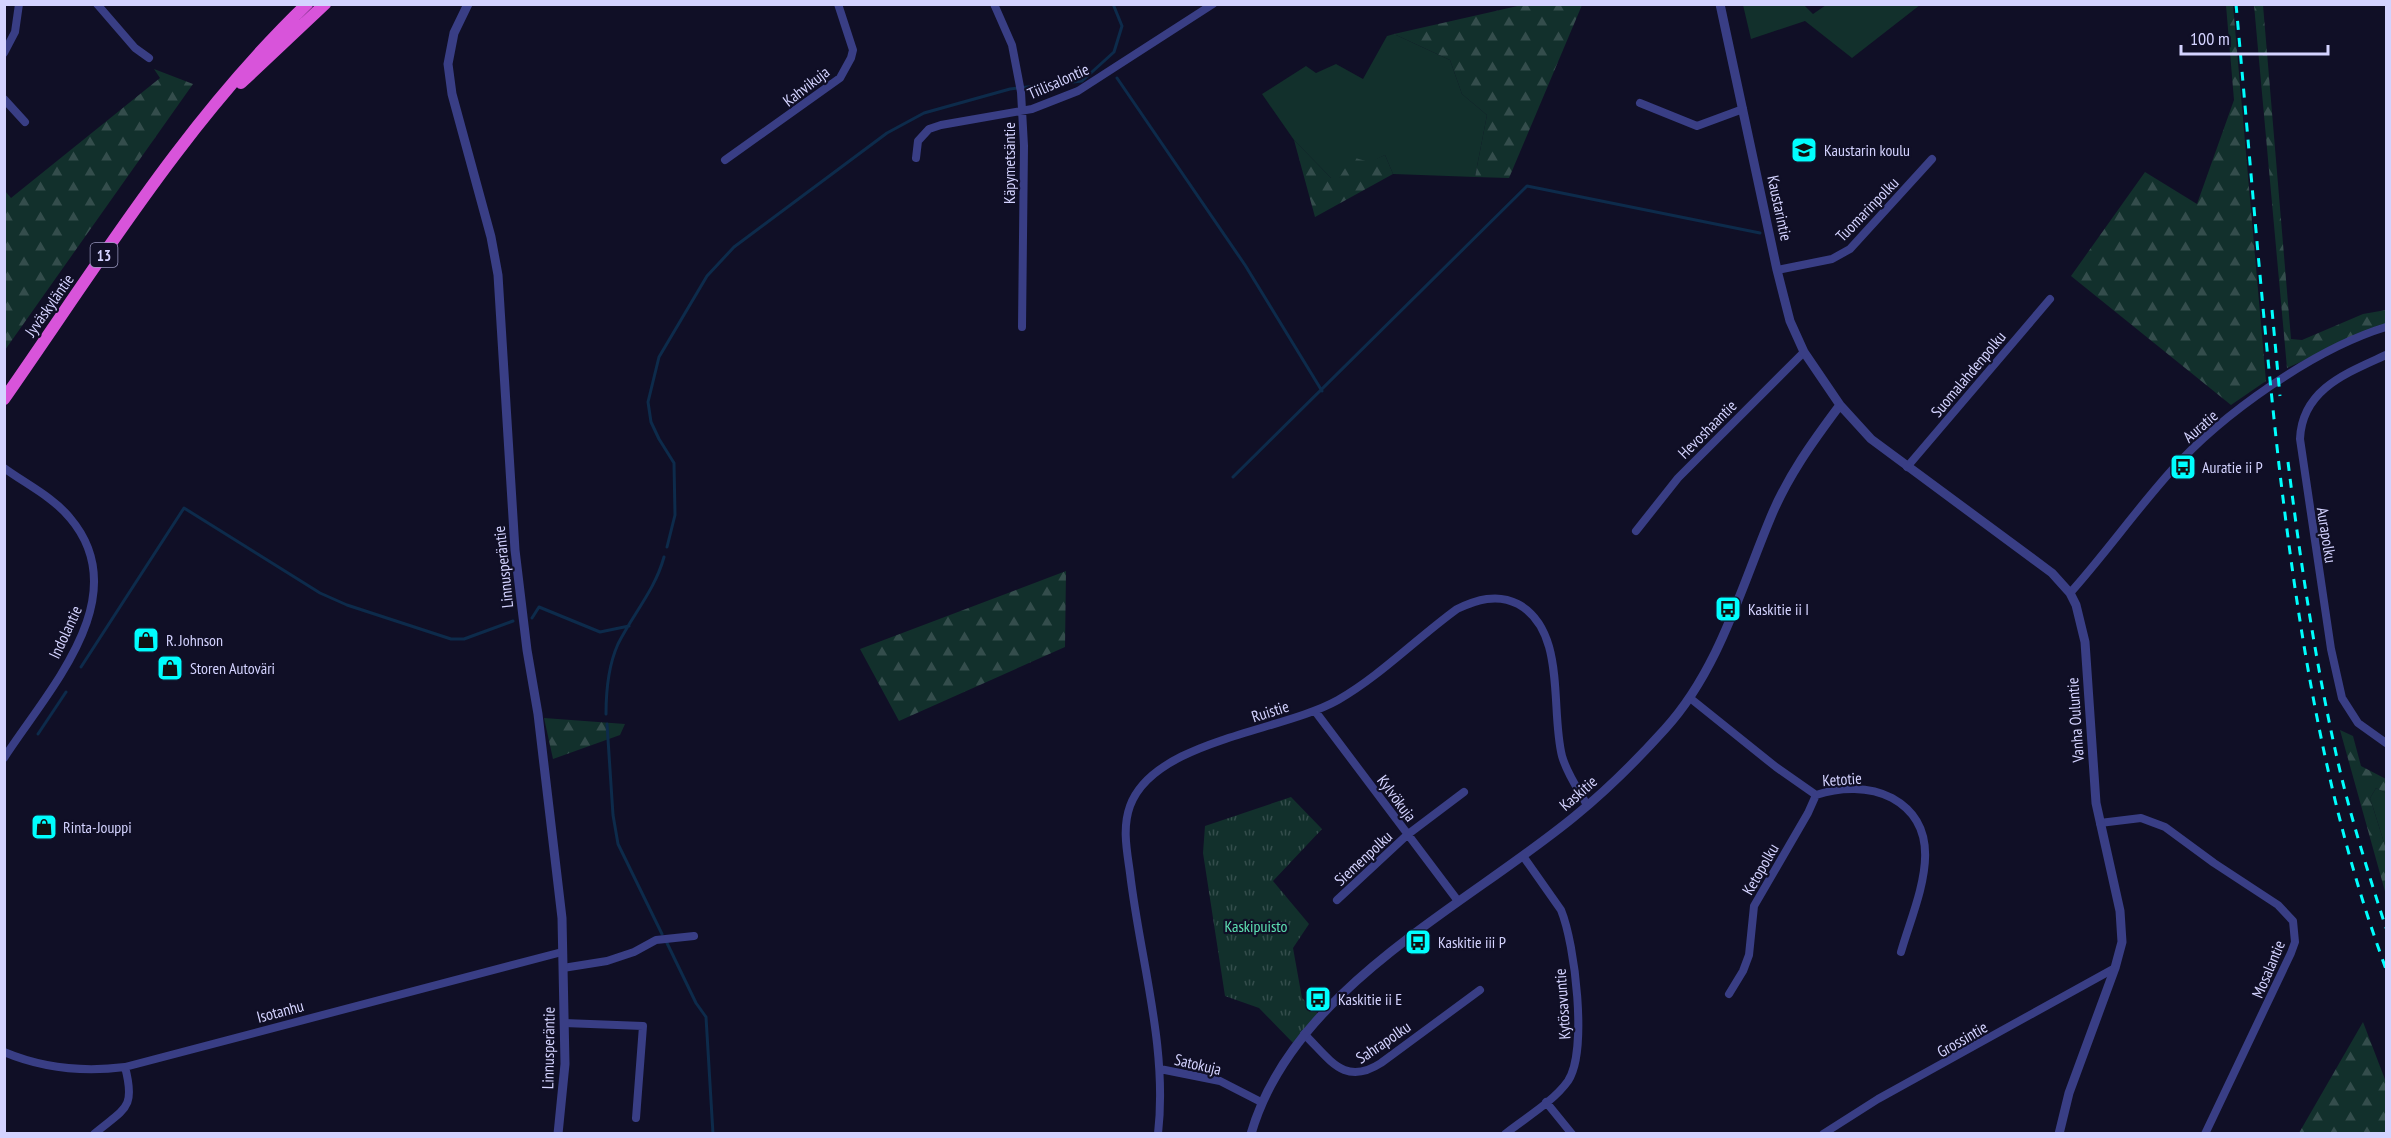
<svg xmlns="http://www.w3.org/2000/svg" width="2391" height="1138" font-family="'PT Sans Narrow',sans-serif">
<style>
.grass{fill:#12302c}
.forest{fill:url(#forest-firs)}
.park{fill:url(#park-tufts)}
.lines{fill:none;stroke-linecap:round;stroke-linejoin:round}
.stream{stroke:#0d2b4b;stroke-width:3}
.minor{stroke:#393e85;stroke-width:8}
.tertiary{stroke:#393e85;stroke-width:9}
.trunk{stroke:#d854da;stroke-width:12}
.rail{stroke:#00fefe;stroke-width:3;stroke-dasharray:9 8;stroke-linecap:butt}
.labels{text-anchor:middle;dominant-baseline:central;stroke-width:4.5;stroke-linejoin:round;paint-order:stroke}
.shield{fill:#100f26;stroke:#9998be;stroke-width:1.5}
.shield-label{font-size:15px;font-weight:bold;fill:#d4d3ff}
.street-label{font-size:16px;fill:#d4d3ff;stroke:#100f26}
.poi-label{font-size:16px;fill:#d4d3ff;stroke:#100f26;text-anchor:start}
.park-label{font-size:16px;fill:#5ee1b3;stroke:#100f26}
</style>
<defs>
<pattern id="forest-firs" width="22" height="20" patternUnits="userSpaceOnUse" patternTransform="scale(1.5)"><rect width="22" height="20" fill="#12302c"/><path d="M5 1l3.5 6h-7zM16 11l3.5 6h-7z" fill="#344d4c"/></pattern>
<pattern id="park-tufts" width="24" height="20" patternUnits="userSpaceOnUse" patternTransform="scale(1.5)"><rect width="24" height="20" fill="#12302c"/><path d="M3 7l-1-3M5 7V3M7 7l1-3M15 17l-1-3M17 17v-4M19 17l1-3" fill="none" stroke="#344d4c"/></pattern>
</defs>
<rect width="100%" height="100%" fill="#100f26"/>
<path class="grass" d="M1743 5H1804L1813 14 1826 5H1920L1852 58 1805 21 1751 39Z
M1394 34 1450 60 1462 94 1487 115 1475 177 1393 174 1385 155 1339 178H1331L1294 140 1262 94 1306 66 1316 73 1336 64 1363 79 1387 36Z
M2376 788 2386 793V849L2370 798Z"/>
<path class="forest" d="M1522 5H1582L1509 178 1475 177 1487 115 1462 94 1450 60 1394 34Z
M2226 5H2233L2266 381 2231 405 2071 276 2145 172 2197 204 2234 100Z
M2254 5H2263L2291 339 2302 340 2363 314 2386 310V324L2287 368Z
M154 69 193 84 5 350V191L11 198 160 78Z
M1294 140 1331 178H1339L1352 157 1369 162 1385 155 1393 174 1315 217Z
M1066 571 1065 647 899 721 860 649Z
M544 718 625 724 620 735 553 759Z
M2340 730 2353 736 2361 766 2386 779V793L2376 788 2370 798 2386 849V895Z
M2363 1022 2386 1082V1133H2299Z"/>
<path class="park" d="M1291 797 1322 829 1273 881 1309 924 1293 948 1302 998 1319 1015 1295 1045 1259 1008 1225 996 1203 853 1205 826Z"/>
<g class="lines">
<path class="stream" d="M1117 78 1245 265 1322 391
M1233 477 1527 186 1760 233
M667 547 675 515 674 463 659 439 651 422 648 402 659 357 707 276 734 247 887 133 924 113 1010 89 1082 81 1114 52 1122 26 1113 4
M532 618 539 607 600 632 629 626
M81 667 184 508 320 593 347 605 451 639H464L513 621
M606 714C606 692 609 664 618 644 633 614 655 590 664 557
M607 724 613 815 618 844 662 934
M38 734 66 692
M666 941 696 1003 706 1017 713 1134"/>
<path class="minor" d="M97 4 135 48 149 58
M994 4 1012 45 1021 92 1024 146 1022 327
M4 53 15 32 19 4
M4 99 25 122
M1640 103 1697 126 1743 109
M916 158 918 141 929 129 941 125 1032 109 1078 91 1213 4
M725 160 840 78 851 58 853 50 838 4
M1777 270 1832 259 1850 249 1932 159
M2386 355C2347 373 2302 389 2300 439L2331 649 2342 698 2358 723 2386 743
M1907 467 2050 299
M4 468C26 484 53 497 70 518 137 597 48 690 4 758
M1636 531 1678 478 1804 352
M2070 593C2105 554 2136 510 2172 470 2222 414 2314 349 2386 327
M1690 698 1776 767 1816 795C1840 787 1869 786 1892 798 1952 831 1915 902 1901 952
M1315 711 1458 901
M2100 823 2141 818 2165 827 2214 863 2278 905 2293 921 2295 942 2291 953 2205 1134
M1337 900 1407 835 1464 792
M563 968 607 961 634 952 656 940 694 936
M1729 994 1743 971 1749 955 1754 906 1808 813 1816 795
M564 1023 643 1026 636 1118
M1304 1034C1330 1059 1344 1087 1381 1063L1480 990
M4 1052C42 1068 85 1072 125 1067L562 952
M1160 1069 1220 1081 1261 1102
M1546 1102 1572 1134
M94 1134C125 1108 136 1109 125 1067
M1158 1134C1168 1047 1140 959 1130 873 1127 851 1122 828 1130 806 1154 740 1281 732 1338 700 1380 676 1417 638 1457 609 1476 600 1497 593 1518 604 1567 631 1550 709 1562 756 1567 774 1578 789 1587 805
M1505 1134C1525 1118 1553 1102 1568 1081 1588 1051 1575 944 1561 910L1523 856
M1823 1134 1878 1099 2115 968"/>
<path class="tertiary" d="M468 4 454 33 448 64 452 94 491 237 498 275 515 550 527 650 538 714 562 918 565 1064 558 1134
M1720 4 1777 270 1790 321 1804 352 1840 405 1871 439 2052 573 2070 593 2076 605 2085 642 2096 803 2120 911 2122 942 2115 968 2069 1093 2059 1134
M1251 1134C1292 989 1466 906 1575 816 1607 790 1637 760 1665 729 1718 671 1740 591 1770 519 1787 477 1813 441 1840 405"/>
<path class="trunk" d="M241 83 325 4
M4 399C99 263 187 119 307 4"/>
<path class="rail" d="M2236 4C2250 158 2262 312 2279 465 2299 635 2326 807 2386 969
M2272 310 2280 396
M2288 462C2300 558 2314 654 2335 749 2348 809 2367 869 2386 928"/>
</g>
<defs>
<g id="school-square" transform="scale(1.35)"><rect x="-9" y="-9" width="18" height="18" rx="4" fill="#00fefe" stroke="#100f26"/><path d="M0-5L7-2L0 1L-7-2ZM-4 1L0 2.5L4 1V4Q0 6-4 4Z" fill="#111"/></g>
<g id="bus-square" transform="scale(1.35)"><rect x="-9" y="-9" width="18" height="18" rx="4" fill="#00fefe" stroke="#100f26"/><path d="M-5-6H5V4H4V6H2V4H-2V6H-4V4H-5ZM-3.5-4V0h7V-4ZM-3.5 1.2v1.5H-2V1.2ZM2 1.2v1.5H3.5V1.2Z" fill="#111"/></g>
<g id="shop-square" transform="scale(1.35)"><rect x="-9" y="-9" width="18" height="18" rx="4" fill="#00fefe" stroke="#100f26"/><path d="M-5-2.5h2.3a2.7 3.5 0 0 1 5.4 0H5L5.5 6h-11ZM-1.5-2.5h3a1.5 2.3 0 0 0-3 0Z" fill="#111"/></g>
</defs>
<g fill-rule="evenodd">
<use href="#school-square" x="1804" y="150"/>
<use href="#bus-square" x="2183" y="467"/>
<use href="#bus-square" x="1728" y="609"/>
<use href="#shop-square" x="146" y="640"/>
<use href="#shop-square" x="170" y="668"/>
<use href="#shop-square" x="44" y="827"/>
<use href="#bus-square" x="1418" y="942"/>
<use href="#bus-square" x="1318" y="999"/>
</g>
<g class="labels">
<rect class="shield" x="90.5" y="243" width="27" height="24" rx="4.5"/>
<g class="shield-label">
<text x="104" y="255">13</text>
</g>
<g class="street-label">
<text transform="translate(1058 81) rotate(-24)">Tiilisalontie</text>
<text transform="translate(806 86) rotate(-38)">Kahvikuja</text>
<text transform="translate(1009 163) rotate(-90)">Käpymetsäntie</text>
<text transform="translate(1780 208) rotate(78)">Kaustarintie</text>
<text transform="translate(1867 209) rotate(-46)">Tuomarinpolku</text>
<text transform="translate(49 305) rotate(-55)">Jyväskyläntie</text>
<text transform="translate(1968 374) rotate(-50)">Suomalahdenpolku</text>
<text transform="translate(2200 426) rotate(-41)">Auratie</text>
<text transform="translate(1707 429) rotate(-45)">Hevoshaantie</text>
<text transform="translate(2327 535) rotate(81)">Aurapolku</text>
<text transform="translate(503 567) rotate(-96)">Linnusperäntie</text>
<text transform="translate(65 632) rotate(-65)">Indolantie</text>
<text transform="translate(1270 711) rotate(-18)">Ruistie</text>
<text transform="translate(2075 720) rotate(-94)">Vanha Ouluntie</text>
<text transform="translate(1842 779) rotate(-4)">Ketotie</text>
<text transform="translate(1578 793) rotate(-41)">Kaskitie</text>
<text transform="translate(1397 798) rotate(53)">Kylvökuja</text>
<text transform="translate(1363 858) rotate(-43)">Siemenpolku</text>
<text transform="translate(1760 869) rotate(-60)">Ketopolku</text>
<text transform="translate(2268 969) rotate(-67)">Mosalantie</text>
<text transform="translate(1562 1004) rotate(-94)">Kytösavuntie</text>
<text transform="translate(280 1011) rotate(-15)">Isotanhu</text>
<text transform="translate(1962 1039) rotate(-30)">Grossintie</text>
<text transform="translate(1383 1042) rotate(-34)">Sahrapolku</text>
<text transform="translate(548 1048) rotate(-89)">Linnusperäntie</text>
<text transform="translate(1198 1064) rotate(13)">Satokuja</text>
</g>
<g class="poi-label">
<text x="1824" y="150">Kaustarin koulu</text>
<text x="2202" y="467">Auratie ii P</text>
<text x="1748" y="609">Kaskitie ii I</text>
<text x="166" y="640">R. Johnson</text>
<text x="190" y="668">Storen Autoväri</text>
<text x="63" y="827">Rinta-Jouppi</text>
<text x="1438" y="942">Kaskitie iii P</text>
<text x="1338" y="999">Kaskitie ii E</text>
</g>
<g class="park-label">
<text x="1256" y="926">Kaskipuisto</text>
</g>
</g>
<rect width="2391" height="1138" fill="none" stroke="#d4d3ff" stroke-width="12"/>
<path d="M2181 45v9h147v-9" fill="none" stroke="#d4d3ff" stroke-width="3"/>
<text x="2190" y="45" font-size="18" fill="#d4d3ff" stroke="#100f26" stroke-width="4.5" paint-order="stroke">100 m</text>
</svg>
